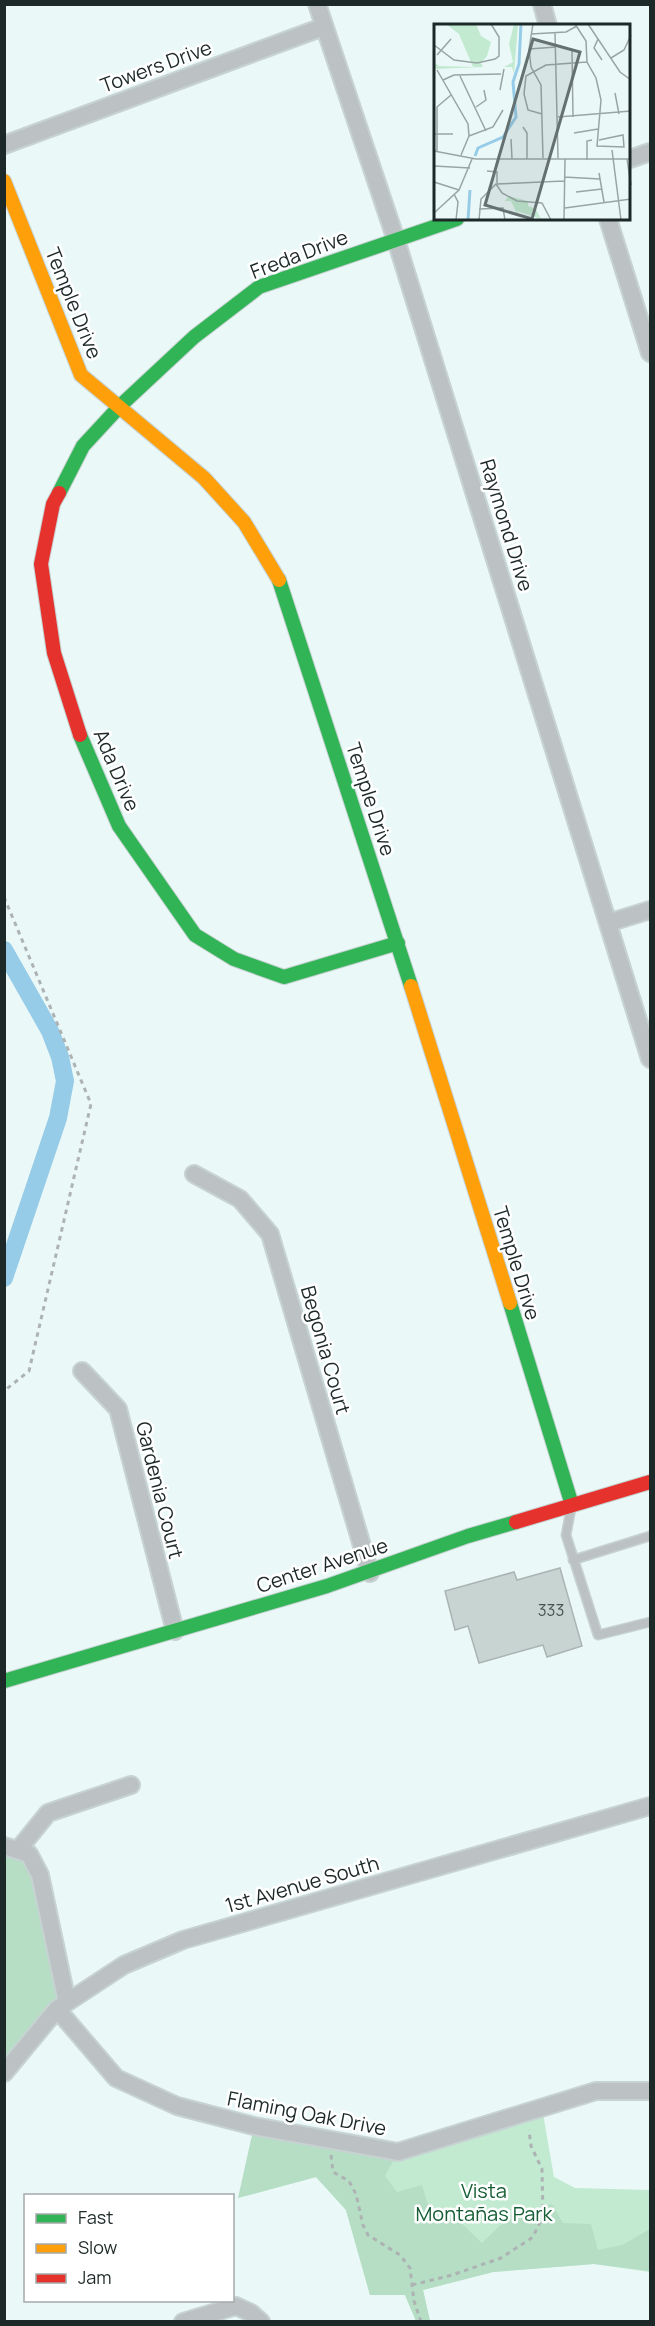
<svg xmlns="http://www.w3.org/2000/svg" width="655" height="2326" font-family="Manrope,sans-serif">
<style>
.green{fill:#c1ead1}
.forest{fill:#b5dec5}
.lines{fill:none;stroke-linecap:round;stroke-linejoin:round}
.canal{stroke:#96cce7;stroke-width:18}
.building{fill:#c8d4d2;stroke:#aab5b3;stroke-width:1.5}
.lane-casing{stroke:#c7d2d2;stroke-width:11}
.street-casing{stroke:#c7d2d2;stroke-width:20}
.fast-casing{stroke:#c7d2d2;stroke-width:16}
.slow-casing{stroke:#c7d2d2;stroke-width:16}
.jam-casing{stroke:#c7d2d2;stroke-width:16}
.path{stroke:#adb3b3;stroke-width:3;stroke-dasharray:4.5 4.5;stroke-linecap:butt}
.lane{stroke:#bcc2c3;stroke-width:8}
.street{stroke:#bcc2c3;stroke-width:16}
.fast{stroke:#30b455;stroke-width:14}
.slow{stroke:#ff9f0a;stroke-width:14}
.jam{stroke:#e5322d;stroke-width:14}
.labels{text-anchor:middle;dominant-baseline:central;stroke-width:5;stroke-linejoin:round;paint-order:stroke}
.number-label{font-size:16px;fill:#485452}
.street-label{font-size:20px;fill:#1d2928;stroke:#fff}
.park-label{font-size:20px;fill:#165e35;stroke:#fff}
.inset-river{fill:none;stroke:#96cce7;stroke-width:3}
.inset-road{fill:none;stroke:#99a5a5;stroke-width:1.5}
.view{fill:#657171;fill-opacity:0.15;stroke:#657171;stroke-width:3}
.inset-edge{fill:none;stroke:#1d2928;stroke-width:3}
</style>
<rect width="100%" height="100%" fill="#ebf8f8"/>
<path class="green" d="M542 2108 554 2177 575 2188 650 2190V2272L594 2264 493 2272 423 2290 430 2321H416L405 2295H370L346 2210 316 2177 238 2198Z"/>
<path class="forest" d="M5 1846 29 1854 67 2002 5 2073Z
M254 2126 398 2152 385 2176 397 2192 422 2185 434 2224 456 2218 482 2243 510 2216 552 2204 563 2223 591 2224 598 2250 622 2245 650 2229V2271L594 2264 493 2272 423 2290 430 2321H416L405 2295H370L346 2210 316 2177 238 2198Z"/>
<g class="lines">
<path class="canal" d="M4 950 50 1031 60 1057 65 1081 58 1118 4 1278"/>
</g>
<path class="building" d="M560 1568 582 1646 547 1657 543 1645 479 1663 468 1626 455 1630 445 1591 514 1572 517 1580Z"/>
<g class="lines">
<g class="lane-casing">
<path id="lane" d="M571 1509 566 1535 598 1635 650 1622
M573 1560 650 1536"/>
</g>
<g class="street-casing">
<path id="street" d="M317 4 396 240 650 1059
M542 4 548 26
M4 145 323 27
M630 159 650 152
M608 219 650 353
M608 923 650 910
M194 1174 240 1199 270 1234 370 1573
M82 1371 118 1409 175 1631
M4 1846 29 1854 40 1875 67 2002
M18 1850 48 1813 131 1785
M57 2009 116 2078 177 2106 254 2126 398 2152 596 2091H650
M4 2073 57 2009 124 1965 183 1940 650 1806
M183 2322 236 2306 251 2313 261 2322"/>
</g>
<g class="fast-casing">
<path id="fast" d="M59 493 83 446 120 406 194 337 259 287 457 219
M279 580 411 986
M80 735 119 826 195 935 234 959 284 977 398 943
M510 1303 572 1505
M4 1681 327 1586 468 1536 516 1522"/>
</g>
<g class="slow-casing">
<path id="slow" d="M4 181 81 375 204 478 244 522 279 580
M411 986 510 1303"/>
</g>
<g class="jam-casing">
<path id="jam" d="M59 493 53 504 41 564 54 653 80 735
M516 1522 650 1482"/>
</g>
<path class="path" d="M4 897 91 1104 29 1371 4 1391
M331 2155 333 2172 349 2181 356 2194 363 2225 368 2235 400 2255 410 2268 414 2301 421 2322
M412 2285 452 2275 501 2258 533 2237 543 2216 542 2169 531 2146 529 2130"/>
<use href="#lane" class="lane"/>
<use href="#street" class="street"/>
<use href="#fast" class="fast"/>
<use href="#slow" class="slow"/>
<use href="#jam" class="jam"/>
</g>
<g class="labels">
<g class="number-label">
<text x="551" y="1610">333</text>
</g>
<g class="street-label">
<text transform="translate(156 66) rotate(-20)">Towers Drive</text>
<text transform="translate(299 254) rotate(-21)">Freda Drive</text>
<text transform="translate(74 303) rotate(68)">Temple Drive</text>
<text transform="translate(507 525) rotate(73)">Raymond Drive</text>
<text transform="translate(117 770) rotate(67)">Ada Drive</text>
<text transform="translate(371 799) rotate(72)">Temple Drive</text>
<text transform="translate(517 1263) rotate(73)">Temple Drive</text>
<text transform="translate(326 1350) rotate(74)">Begonia Court</text>
<text transform="translate(160 1490) rotate(76)">Gardenia Court</text>
<text transform="translate(322 1565) rotate(-18)">Center Avenue</text>
<text transform="translate(302 1884) rotate(-16)">1st Avenue South</text>
<text transform="translate(307 2113) rotate(11)">Flaming Oak Drive</text>
</g>
<g class="park-label">
<text x="484" y="2190">Vista<tspan x="484" dy="23">Montañas Park</tspan></text>
</g>
</g>
<g transform="translate(434 24)">
<rect width="196" height="196" fill="#ebf8f8"/>
<path d="M12 0H42L47 12 57 18 53 32 47 39 49 43 0 45V38L5 42 39 43 25 10ZM80 0H84L80 50 78 43H70L79 38 75 20ZM74 172 94 177V182L102 185 107 195 83 187 86 196 77 177H71Z" fill="#c1ead1"/>
<path class="inset-river" d="M41 132 44 124 69 113 82 93 79 58 85 40 87 0M34 196 36 166"/>
<path class="inset-road" d="M99 0 95 25 97 43 107 61 109 134M141 0 152 17 153 38 162 54 167 76 163 122 190 123 189 111 165 116M154 0 186 48 197 56M121 9 124 134M97 10 132 8 143 2M164 15 160 24 168 36M0 21 20 36 43 39 61 35 65 32V13L57 0M95 25 122 23M138 26 139 93M3 31 17 15M177 34 190 26 197 11M3 46 34 100 35 112 27 131M26 52 52 107M9 56 20 51 67 50M66 66 70 45M181 69 185 90M42 83 52 76 50 66M108 90 94 86 90 70 92 52 112 41 153 38M124 93 197 87M89 103 93 109V135M140 109 164 105M0 110H19M35 112 59 103 69 86M77 115 78 135M178 126 187 196M0 127 42 135H197M3 127V83L17 71M193 135 197 161M153 136V117L158 116M0 142 36 144M53 147 63 148V159M165 149 170 178M130 153 166 155M0 158 25 166M62 160 68 169 83 177 108 179 117 196M142 168 168 165M20 170 24 178 22 196M131 184 197 175M45 185 69 184 71 196M0 189 25 166 38 135M45 196 47 175 62 160 130 157M130 196 131 135"/>
<path class="view" d="M99 15 146 28 98 195 51 181Z"/>
<rect width="196" height="196" class="inset-edge"/>
</g>
<rect width="655" height="2326" fill="none" stroke="#1d2928" stroke-width="12"/>
<rect x="24" y="2194" width="210" height="108" fill="#ffffff" stroke="#a5a9a9" stroke-width="1.5"/>
<rect x="36" y="2214" width="30" height="9" fill="#30b455" stroke="#a5a9a9" stroke-width="1.5"/>
<text x="78" y="2224" font-size="18" fill="#1d2928">Fast</text>
<rect x="36" y="2244" width="30" height="9" fill="#ff9f0a" stroke="#a5a9a9" stroke-width="1.5"/>
<text x="78" y="2254" font-size="18" fill="#1d2928">Slow</text>
<rect x="36" y="2274" width="30" height="9" fill="#e5322d" stroke="#a5a9a9" stroke-width="1.5"/>
<text x="78" y="2284" font-size="18" fill="#1d2928">Jam</text>
</svg>
